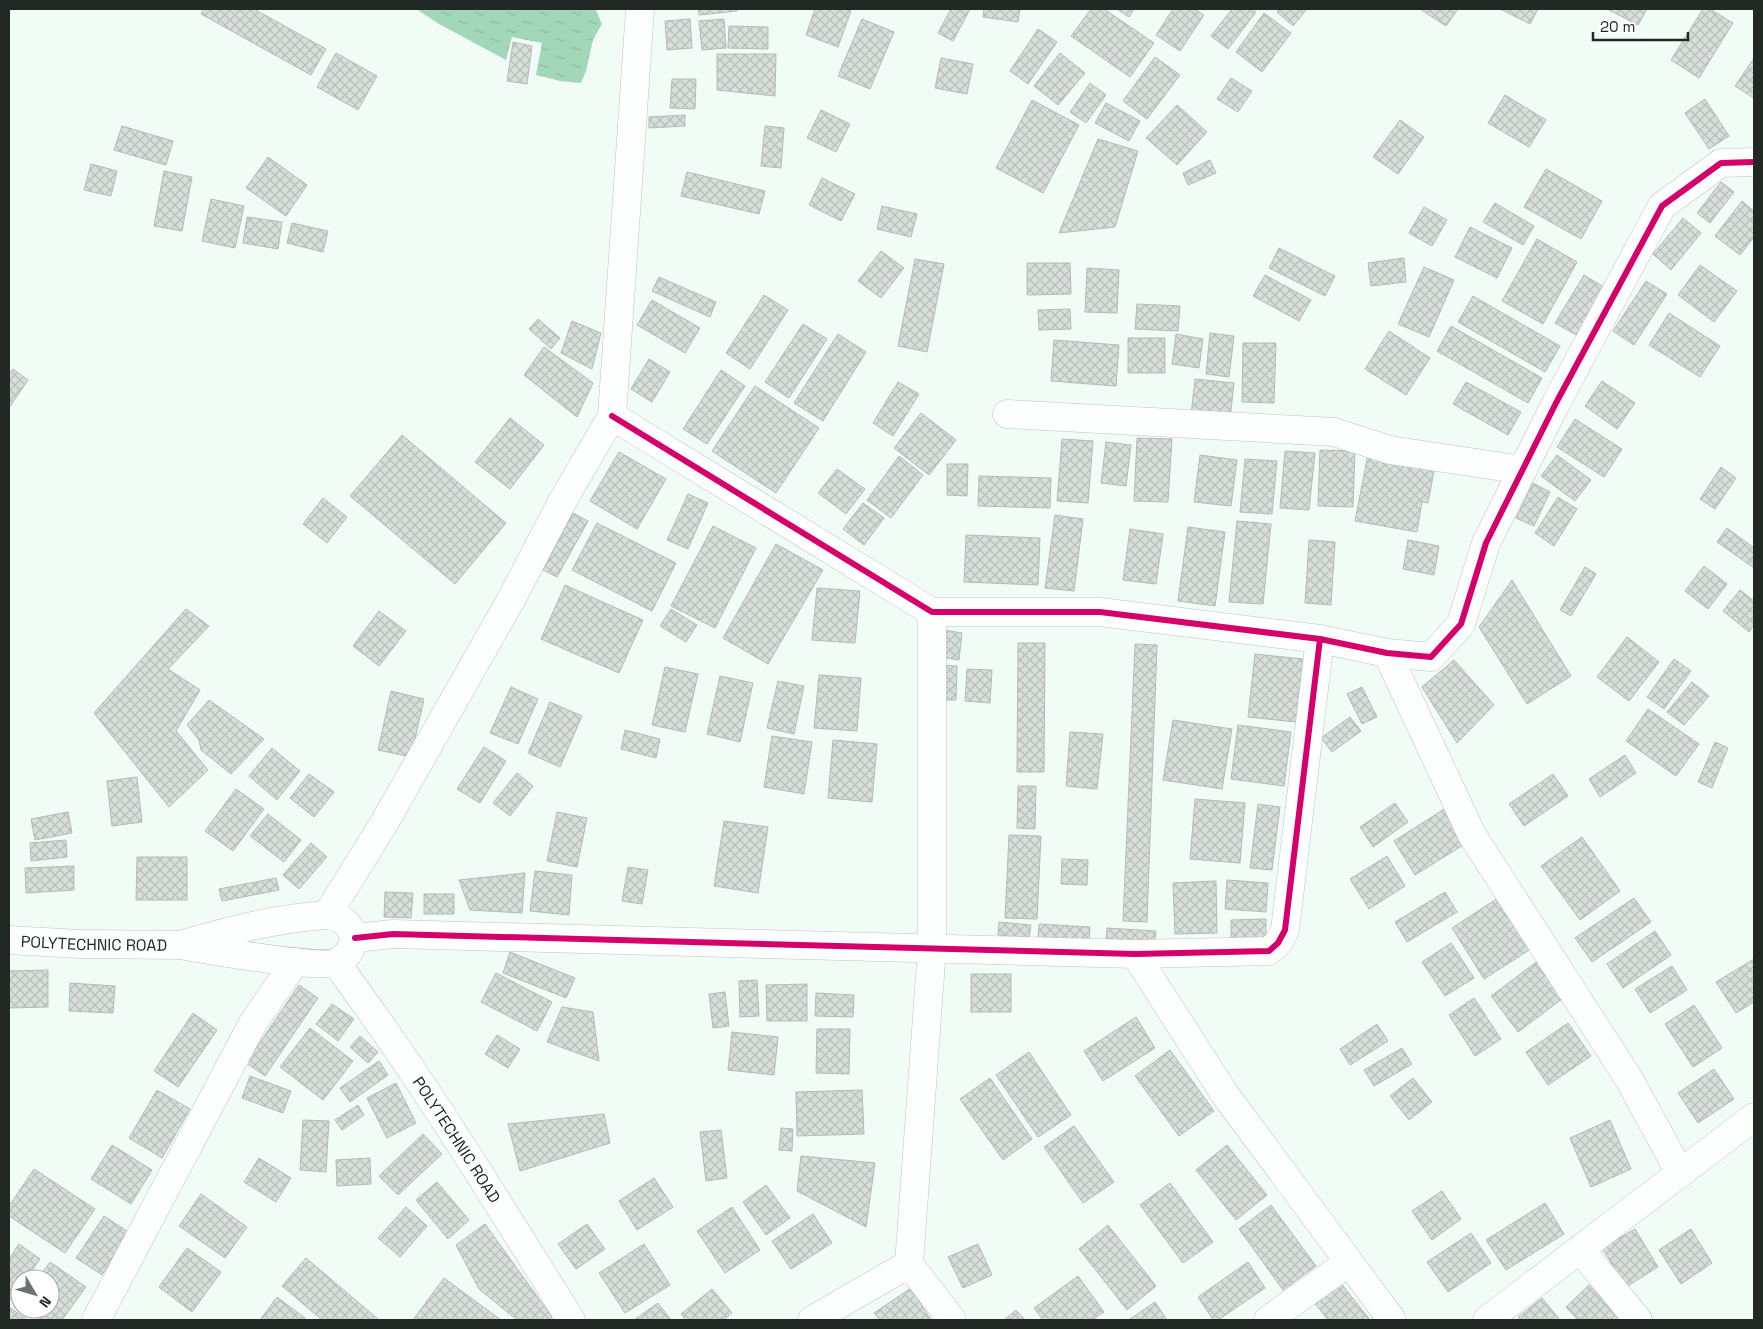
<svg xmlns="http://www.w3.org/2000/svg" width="1763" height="1329" font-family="'Space Grotesk',sans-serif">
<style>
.water{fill:url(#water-ripples)}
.building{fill:url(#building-cross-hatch);stroke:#b3bbb6}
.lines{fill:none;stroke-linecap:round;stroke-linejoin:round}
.minor-casing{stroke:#bdc4c0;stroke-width:29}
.tertiary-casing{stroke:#bdc4c0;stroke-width:29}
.minor{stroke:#fdfffe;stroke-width:28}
.tertiary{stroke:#fdfffe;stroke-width:28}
.cycleway-casing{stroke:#fff;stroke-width:9}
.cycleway{stroke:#d6006c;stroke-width:6}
.labels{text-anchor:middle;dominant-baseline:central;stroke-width:4;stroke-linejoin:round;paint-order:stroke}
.street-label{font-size:16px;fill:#222925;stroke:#fff}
</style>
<defs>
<pattern id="water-ripples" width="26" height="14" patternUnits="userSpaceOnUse" patternTransform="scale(1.25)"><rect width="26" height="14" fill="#a3d7ba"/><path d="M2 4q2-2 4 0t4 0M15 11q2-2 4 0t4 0" fill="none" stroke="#8cb9a0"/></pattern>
<pattern id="building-cross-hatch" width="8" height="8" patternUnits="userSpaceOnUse" patternTransform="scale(1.25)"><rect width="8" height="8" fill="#d7dfda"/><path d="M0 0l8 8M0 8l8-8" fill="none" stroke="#b8bfbb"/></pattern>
</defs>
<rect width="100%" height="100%" fill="#f2fcf6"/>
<path class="water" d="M416 9H593L596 10 602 24 593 40 586 71 581 83 560 81 536 75 542 43 512 37 506 60 439 24Z"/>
<path class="building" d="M204 9H254L326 49 311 75 201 14Z
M698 9H737V11L699 15Z
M815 9H845L851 11 838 47 806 35Z
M951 9H970L953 41 938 33Z
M984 9H1020L1018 22 983 17Z
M1091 9H1104L1154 43 1130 77 1071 36Z
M1117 9H1134L1129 17Z
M1173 9H1194L1204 15 1180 51 1156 35Z
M1232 9H1252L1256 12 1228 49 1211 36Z
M1280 9H1307L1293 26 1277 12Z
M1420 9H1458L1446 26Z
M1500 9H1538L1530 24Z
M1607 9H1647L1638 25Z
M1703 9H1710L1733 23 1699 78 1671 60Z
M1264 13 1291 33 1262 72 1236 52Z
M690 19 692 48 667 50 665 21Z
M724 19 726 48 702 50 699 21Z
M862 19 894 32 870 89 838 76Z
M729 26 768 27V49L728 48Z
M1038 29 1057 42 1028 84 1010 71Z
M513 42 532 46 527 84 507 81Z
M336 53 377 76 358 110 317 87Z
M1060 53 1085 73 1058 105 1034 86Z
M717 54H776L775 96 717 90Z
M1155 57 1180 75 1147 119 1123 101Z
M941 58 973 64 967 94 935 88Z
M1754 58V98L1735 86Z
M1231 78 1252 91 1238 112 1217 99Z
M672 79H696L695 109 670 108Z
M1090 83 1106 95 1086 123 1070 112Z
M1505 95 1546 120 1529 147 1488 123Z
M1705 99 1729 136 1709 149 1685 113Z
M1032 100 1079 125 1043 193 996 168Z
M1106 103 1140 121 1129 141 1095 123Z
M1177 105 1207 132 1177 165 1146 138Z
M821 110 850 124 836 152 807 138Z
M685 115V126L649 128V117Z
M1400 120 1424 137 1398 174 1373 157Z
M122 126 173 141 166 165 114 150Z
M765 126 784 128 781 168 761 166Z
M1098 139 1138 151 1115 227 1059 233Z
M268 157 307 185 286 216 246 188Z
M1210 160 1216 173 1188 185 1183 173Z
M91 164 117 171 111 196 84 190Z
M1546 169 1602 201 1581 239 1524 207Z
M164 171 192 177 182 231 154 226Z
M687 172 765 191 759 214 681 196Z
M822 178 855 194 841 221 809 205Z
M1721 182 1734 192 1710 223 1697 213Z
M211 199 244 206 235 248 202 241Z
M1742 201 1754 211V237L1740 255 1715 236Z
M1495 203 1534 226 1523 245 1483 222Z
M882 206 917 214 911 237 877 229Z
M1424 207 1447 220 1432 246 1409 233Z
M247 217 282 222 278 249 243 243Z
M1683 218 1701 233 1671 270 1653 254Z
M292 223 328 231 323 252 287 243Z
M1470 227 1512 248 1497 278 1455 257Z
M1537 239 1577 262 1543 324 1502 301Z
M1279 248 1335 276 1325 296 1269 268Z
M881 251 904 268 881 298 858 281Z
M1404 258 1406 282 1371 286 1368 263Z
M915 259 944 264 927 352 898 346Z
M1027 263H1070L1071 294 1027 295Z
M1700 265 1737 291 1714 322 1678 295Z
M1424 267 1454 280 1429 337 1398 324Z
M1087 268 1119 270 1117 313 1085 312Z
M1265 275 1311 300 1299 321 1253 296Z
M1584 275 1607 289 1578 336 1555 323Z
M659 277 716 302 710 317 652 291Z
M1646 281 1667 294 1634 345 1613 331Z
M764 295 788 310 750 369 726 353Z
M1473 296 1560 346 1545 372 1458 322Z
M652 300 700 328 685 353 637 325Z
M1137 304 1180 306 1178 331 1135 329Z
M1070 309 1071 329 1039 330 1038 310Z
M1669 313 1720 346 1700 377 1649 345Z
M538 319 560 338 551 349 529 329Z
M572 321 601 333 592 369 561 353Z
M803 324 827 339 789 398 765 382Z
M1451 326 1542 378 1528 403 1437 351Z
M1389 331 1430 358 1406 395 1365 369Z
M1210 333 1234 336 1229 377 1206 374Z
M838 334 866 352 823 421 794 403Z
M1176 334 1203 339 1199 368 1172 364Z
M1128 338H1165V373H1128Z
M1054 340 1119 345 1116 386 1051 381Z
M1243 343H1276L1274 403 1242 402Z
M544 347 593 383 577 417 524 375Z
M649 359 670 372 652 402 631 389Z
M13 369 28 380 9 408V374Z
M721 370 745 386 707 444 683 429Z
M1195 379 1234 383 1230 419 1191 415Z
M1602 381 1635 403 1617 429 1585 406Z
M898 382 919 394 893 436 873 423Z
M1466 382 1521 412 1508 435 1453 404Z
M755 386 819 428 776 493 712 451Z
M921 413 956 440 929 475 894 448Z
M510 418 544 445 510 489 475 462Z
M1575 419 1622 449 1604 477 1557 447Z
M402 435 506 523 455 584 350 496Z
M1137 438 1172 439 1168 502 1134 501Z
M1062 439 1093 441 1088 503 1057 501Z
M1106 442 1131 445 1126 486 1101 483Z
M1320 450 1355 451 1353 507 1318 506Z
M1285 451 1315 453 1309 510 1280 508Z
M619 452 666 479 637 529 590 501Z
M1368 454 1435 466 1428 503 1422 502 1417 532 1355 521Z
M1200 455 1237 460 1231 506 1194 502Z
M1557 455 1591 480 1575 501 1541 476Z
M899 456 923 475 891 518 867 500Z
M1245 459 1277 461 1272 514 1240 512Z
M947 464H968L967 496 947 495Z
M1721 467 1736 478 1715 509 1700 499Z
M837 469 865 489 846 514 818 493Z
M979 476 1051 478 1050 508 978 506Z
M1533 483 1550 492 1534 526 1516 518Z
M688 494 708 503 688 549 667 540Z
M1558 497 1577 509 1554 546 1535 533Z
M323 498 347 517 327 543 303 524Z
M863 503 884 518 864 545 843 529Z
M573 513 588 521 557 577 543 570Z
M1055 515 1083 519 1074 591 1045 588Z
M1237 521 1271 524 1263 604 1229 602Z
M597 523 676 563 652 611 572 570Z
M713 526 756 548 715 628 671 606Z
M1188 527 1225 532 1215 606 1178 601Z
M1727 528 1754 548V568L1717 542Z
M1130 529 1163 534 1156 584 1123 580Z
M966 535 1040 538 1038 585 964 582Z
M1309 540 1335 542 1331 605 1305 603Z
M1408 540 1439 546 1434 575 1403 569Z
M776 544 823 570 768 664 723 638Z
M1704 566 1727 584 1708 609 1685 591Z
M1585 567 1596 574 1571 616 1560 610Z
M1512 580 1571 676 1527 704 1479 627Z
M565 585 643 620 619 673 541 639Z
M817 588 860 591 855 643 812 640Z
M1740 590 1754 601V625L1749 632 1723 611Z
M186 609 209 626 168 669 200 690 176 731 208 770 169 807 94 713Z
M671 609 697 625 686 642 660 626Z
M379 611 406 631 379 666 353 646Z
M938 629 962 633 959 660 934 656Z
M1627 637 1659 662 1629 701 1597 677Z
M1018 643H1045L1044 772H1017Z
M1135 644 1157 645 1147 922 1123 921Z
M1255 654 1303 659 1296 722 1248 717Z
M1674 659 1691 671 1664 709 1647 697Z
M1454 660 1494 705 1457 743 1422 687Z
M934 665 957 666 956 700H933Z
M665 667 698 674 685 732 652 725Z
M967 669 992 670 990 703 965 701Z
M819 675 861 678 857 731 814 728Z
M720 676 753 683 740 742 707 734Z
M778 681 804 686 794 734 767 728Z
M1692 682 1709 696 1684 725 1667 712Z
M511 687 538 699 518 744 490 733Z
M1362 687 1377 717 1362 724 1347 694Z
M391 691 424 699 411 757 378 750Z
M209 700 264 739 231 774 201 750 199 740 187 725Z
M550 702 582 716 560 767 528 753Z
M1648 709 1699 744 1676 776 1626 741Z
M1350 717 1361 731 1332 752 1321 738Z
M1173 720 1232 729 1222 789 1163 780Z
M1238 725 1291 732 1284 786 1231 779Z
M625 730 660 739 656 758 621 749Z
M1070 732 1103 734 1097 789 1066 786Z
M772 736 812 742 804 794 764 787Z
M833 740 877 744 872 802 828 798Z
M1715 742 1728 748 1712 788 1698 782Z
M484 747 506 761 480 803 457 789Z
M272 748 300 771 277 800 249 776Z
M1625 755 1636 773 1600 797 1589 779Z
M517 773 533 786 510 816 493 803Z
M309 774 334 792 314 817 290 798Z
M1553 774 1568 796 1524 826 1509 804Z
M137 777 142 822 112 826 107 781Z
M1018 786H1036L1035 829 1017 828Z
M236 789 264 809 233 851 205 831Z
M1195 799 1245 803 1240 863 1190 859Z
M1395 803 1408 822 1373 847 1360 827Z
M1258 804 1280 807 1272 870 1250 868Z
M1452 804 1473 839 1415 875 1394 841Z
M68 812 72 833 35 840 31 819Z
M557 812 587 818 577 867 547 861Z
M268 814 301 840 284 862 250 836Z
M724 821 768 827 758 893 714 886Z
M1009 835 1041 836 1037 919 1005 918Z
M1582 837 1620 891 1580 920 1541 866Z
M66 840 67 857 31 861 30 843Z
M311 843 327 857 299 889 283 875Z
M1387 856 1405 886 1369 909 1350 879Z
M137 857H187V900H136Z
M1062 859 1088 860 1087 885 1061 884Z
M74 866V890L26 893 25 868Z
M628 867 648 870 642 904 622 901Z
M535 871 572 875 569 915 530 911Z
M525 873 522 913 470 910 459 880Z
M276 878 279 890 222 901 219 889Z
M1227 880 1268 883 1266 912 1225 909Z
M1216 881 1217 933 1175 934 1173 883Z
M385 892 413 893 411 918 384 917Z
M1445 892 1457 912 1407 942 1395 922Z
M424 894H454V914H424Z
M1501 896 1534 947 1484 979 1452 928Z
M1634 898 1651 922 1592 962 1575 938Z
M1266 919V943L1231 944V920Z
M999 922 1031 925 1029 938 998 935Z
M1039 924 1090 927 1089 943 1038 939Z
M1107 928 1156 931 1155 942 1106 939Z
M1655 931 1671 955 1623 988 1607 964Z
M1451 943 1474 978 1445 996 1422 962Z
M510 952 575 978 566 998 503 973Z
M1754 959V1002L1736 1013 1716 982Z
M1539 960 1566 996 1518 1032 1491 996Z
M1672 966 1687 990 1650 1013 1635 989Z
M48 970V1007L9 1008V971Z
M496 973 552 1002 537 1031 481 1002Z
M971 974H1011V1012H971Z
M757 980 759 1016 740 1017 739 981Z
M70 983 115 986 113 1013 69 1011Z
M807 984V1021H767L766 985Z
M299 985 318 998 265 1076 246 1063Z
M725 992 729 1026 713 1028 709 994Z
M816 993 854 995 853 1017 815 1016Z
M1474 998 1501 1039 1475 1056 1449 1015Z
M332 1004 354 1019 338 1041 316 1024Z
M1694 1005 1722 1048 1693 1067 1665 1024Z
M562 1007 593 1012 599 1061 547 1042Z
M193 1013 217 1030 178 1087 154 1071Z
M1136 1017 1155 1048 1103 1081 1084 1051Z
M1568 1023 1591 1056 1548 1085 1526 1052Z
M1377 1024 1388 1041 1350 1065 1340 1049Z
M310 1028 353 1061 323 1100 280 1067Z
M817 1029H850L849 1074 816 1073Z
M732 1032 778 1037 774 1075 728 1070Z
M497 1035 520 1049 508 1068 485 1054Z
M360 1036 378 1052 368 1063 350 1047Z
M1402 1048 1412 1064 1374 1086 1364 1070Z
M1170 1050 1214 1111 1179 1136 1135 1076Z
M1029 1052 1071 1115 1038 1137 996 1075Z
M379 1061 388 1075 350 1102 340 1088Z
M1714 1069 1734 1099 1698 1123 1678 1093Z
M250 1076 291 1091 283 1113 242 1098Z
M990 1078 1032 1139 1003 1160 960 1099Z
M1413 1078 1432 1102 1409 1120 1390 1096Z
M396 1083 416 1123 387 1138 367 1098Z
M157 1090 190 1109 162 1158 129 1138Z
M862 1090 864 1134 797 1136 796 1092Z
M358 1105 364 1115 342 1130 335 1120Z
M604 1114 610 1143 520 1171 508 1124Z
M303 1120 329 1121 326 1172 300 1170Z
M1610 1120 1631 1169 1591 1187 1570 1138Z
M1074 1126 1114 1182 1083 1203 1044 1147Z
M781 1128 793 1129 792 1151 779 1150Z
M721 1130 727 1178 706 1181 700 1132Z
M423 1134 442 1154 398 1195 379 1176Z
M112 1145 152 1170 131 1204 91 1179Z
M1227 1145 1267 1195 1236 1220 1196 1170Z
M801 1156 875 1163 866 1227 797 1191Z
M259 1158 291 1178 276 1202 244 1182Z
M370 1158 371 1184 337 1186 336 1160Z
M34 1169 95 1209 65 1253 9 1216V1206Z
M654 1178 673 1207 637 1230 619 1201Z
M437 1182 469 1220 448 1239 416 1200Z
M1170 1183 1213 1242 1183 1263 1140 1205Z
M766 1185 790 1218 766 1235 743 1202Z
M1442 1191 1461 1219 1432 1240 1412 1211Z
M201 1194 247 1227 225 1258 179 1226Z
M1545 1203 1564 1234 1506 1270 1486 1240Z
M1271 1205 1316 1266 1283 1290 1239 1229Z
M406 1207 427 1226 400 1257 378 1238Z
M732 1207 760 1250 725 1273 697 1231Z
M813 1214 832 1243 791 1269 772 1241Z
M104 1216 130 1233 102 1275 76 1258Z
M485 1224 552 1317 548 1320H517L479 1289 456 1245Z
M587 1224 605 1249 576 1269 558 1244Z
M1108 1225 1156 1286 1127 1310 1079 1249Z
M1635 1229 1658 1267 1626 1287 1602 1248Z
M1691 1229 1712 1263 1681 1284 1659 1250Z
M1471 1233 1491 1263 1448 1292 1427 1262Z
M19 1244 40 1259 26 1279H20V1288L12 1300 9 1298V1259Z
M644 1244 670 1285 625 1313 599 1273Z
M978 1244 992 1275 963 1288 948 1257Z
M187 1248 221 1272 192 1312 159 1287Z
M306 1258 378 1319 377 1320H322L282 1286Z
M50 1262 86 1287 62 1320H42L27 1309H50V1279H38Z
M1248 1262 1265 1288 1218 1320H1213L1198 1297Z
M1078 1276 1104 1312 1092 1320H1043L1034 1308Z
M444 1278 501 1320H413Z
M1340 1282 1370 1320H1328L1314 1302Z
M1589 1285 1621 1320H1578L1566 1307Z
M911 1288 931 1320H880L874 1313Z
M712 1289 732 1313 724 1320H686L681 1314Z
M277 1297 305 1318 303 1320H260Z
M1542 1298 1560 1320H1521L1518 1317Z
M1155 1302 1167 1320H1131L1130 1319Z
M658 1303 671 1320H634Z
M9 1307 28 1320H9Z
M1016 1310 1025 1320H1004Z"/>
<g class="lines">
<g class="minor-casing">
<path id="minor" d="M1007 414 1334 432 1390 450 1523 470
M612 416 932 612H1100L1320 639 1387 653 1431 657 1461 624 1486 543 1556 403 1662 206 1721 163 1754 162
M1387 653 1472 835 1629 1079 1680 1173
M327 915 383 825 512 598 563 500 612 416 640 9
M355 938 393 934 1135 954 1269 951 1278 943 1285 930 1320 639
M1135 954 1226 1096 1392 1320
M1580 1249 1638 1320
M909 1264 952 1320
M96 1320 253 1023 295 962
M812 1320 909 1264 932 948V612
M1268 1320 1349 1262
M1487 1320 1754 1117"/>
</g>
<g class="tertiary-casing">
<g id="tertiary">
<path d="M327 915C344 919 348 922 355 938 351 949 348 957 337 962 321 970 204 949 180 945 228 931 277 918 327 915Z"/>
<path id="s1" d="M9 940 80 944 180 945"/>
<path id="s2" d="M336 963C421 1077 496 1200 571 1320"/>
</g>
</g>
<use href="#minor" class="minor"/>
<use href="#tertiary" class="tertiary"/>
<g class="cycleway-casing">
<path id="cycleway" d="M612 416 932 612H1100L1320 639 1387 653 1431 657 1461 624 1486 543 1556 403 1662 206 1721 163 1754 162
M355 938 393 934 1135 954 1269 951 1278 943 1285 930 1320 639"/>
</g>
<use href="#cycleway" class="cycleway"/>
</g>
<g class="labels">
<g class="street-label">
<text stroke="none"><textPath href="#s1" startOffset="85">POLYTECHNIC ROAD</textPath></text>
<text stroke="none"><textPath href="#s2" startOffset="214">POLYTECHNIC ROAD</textPath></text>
</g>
</g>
<rect width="1763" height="1329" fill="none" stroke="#222925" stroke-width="20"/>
<g transform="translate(35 1294) rotate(128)"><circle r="24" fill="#ffffff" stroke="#a7a9a8"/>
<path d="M0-4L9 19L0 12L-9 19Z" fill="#6b736e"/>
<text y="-8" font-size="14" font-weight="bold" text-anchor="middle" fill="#222925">N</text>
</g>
<path d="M1593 32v8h95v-8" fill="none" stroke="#222925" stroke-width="2.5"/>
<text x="1600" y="32" font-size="15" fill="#222925" stroke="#ffffff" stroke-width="4" paint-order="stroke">20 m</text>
</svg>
